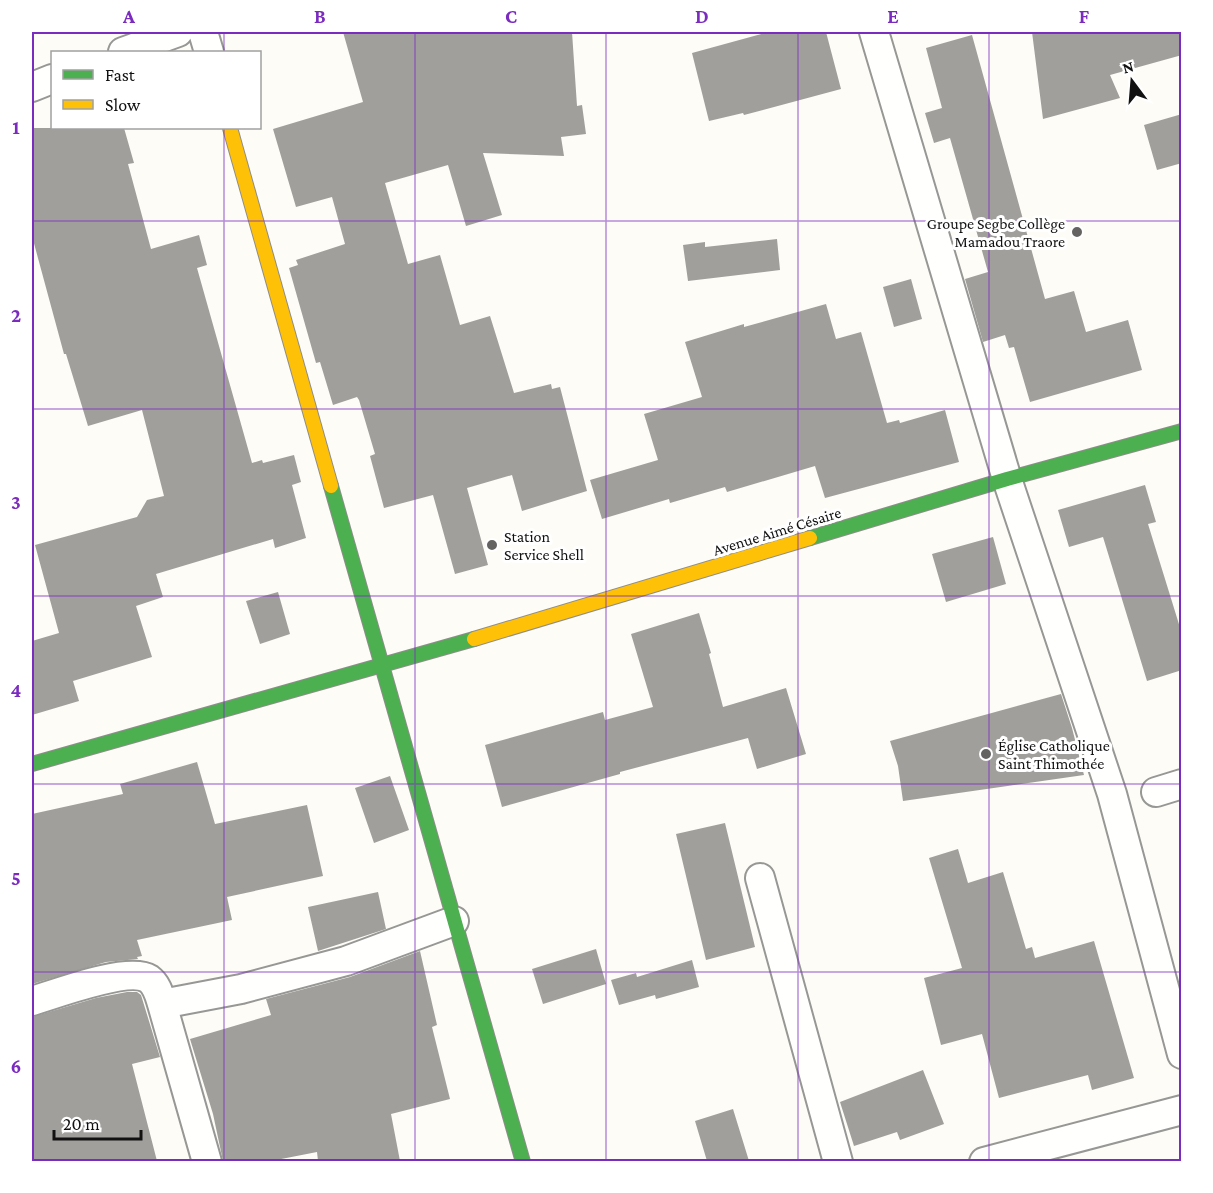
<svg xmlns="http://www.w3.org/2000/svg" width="1213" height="1193" font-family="'Crimson Pro',serif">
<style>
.building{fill:#a19f9c}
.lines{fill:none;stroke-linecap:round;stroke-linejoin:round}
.street-casing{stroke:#979795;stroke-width:32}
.fast-casing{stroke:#8e8d8b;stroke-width:16}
.slow-casing{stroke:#8e8d8b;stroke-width:16}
.street{stroke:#fffffe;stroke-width:28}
.fast{stroke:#4caf50;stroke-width:14}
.slow{stroke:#ffc107;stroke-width:14}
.grid{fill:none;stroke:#7b2cbf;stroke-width:1.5;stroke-opacity:0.55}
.poi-dot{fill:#646362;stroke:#fff;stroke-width:2}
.labels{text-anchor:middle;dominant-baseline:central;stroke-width:6;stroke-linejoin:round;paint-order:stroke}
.poi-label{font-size:16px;fill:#111;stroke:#fff;text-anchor:start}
.street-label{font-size:16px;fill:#111;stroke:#fff}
.neatline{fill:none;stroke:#7b2cbf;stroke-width:2}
.grid-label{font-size:20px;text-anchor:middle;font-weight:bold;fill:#7b2cbf}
</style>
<rect width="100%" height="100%" fill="#fdfcf7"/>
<path class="building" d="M343 32H572L577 106 582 105 586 134 561 137 564 156 483 153 502 215 466 226 448 165 385 183 408 264 440 255 460 325 490 316 514 393 551 384 552 389 560 387 587 491 522 511 512 475 467 488 488 565 455 574 433 495 384 508 370 456 375 454 359 400 357 397 333 405 320 362 316 363 289 268 298 265 296 260 345 244 332 197 296 207 273 129 363 102Z
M769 32H826L841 89 744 115 743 113 709 121 692 53Z
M1032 32H1182V55L1110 75 1120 98 1043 119Z
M972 35 1045 299 1074 291 1086 332 1128 320 1142 370 1030 402 1014 347 1009 348 1005 335 983 342 965 279 988 272 950 138 934 143 925 113 942 108 926 48Z
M1182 114V163L1157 170 1144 125Z
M32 128H124L134 163 128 164 151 249 199 235 207 265 197 268 252 463 262 460 263 463 294 455 301 482 292 485 306 538 275 548 273 539 156 574 163 597 136 606 152 657 73 681 79 701 32 715V641L59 633 35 545 137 517 147 500 164 496 142 410 88 426 66 354H64L32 236Z
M777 239 780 270 688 281 683 245 705 242V247Z
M911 279 922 319 894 327 883 287Z
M826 304 836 339 861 332 887 423 899 420 900 423 945 410 959 462 825 498 815 466 727 492 725 487 670 503 669 499 602 519 590 480 658 460 644 414 702 397 685 342 744 324V327Z
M1145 485 1156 522 1148 524 1182 634V670L1147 681 1103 537 1069 547 1058 510Z
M993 537 1006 584 946 602 932 554Z
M278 592 290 634 260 644 246 601Z
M699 613 711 653 709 654 723 707 786 688 806 754 757 769 748 738 620 772V774L502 807 485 745 603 712 605 720 653 707 631 634Z
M1061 694 1072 728 1084 775 903 801 898 766 890 741Z
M197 762 215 824 307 805 323 876 227 897 232 920 137 940 142 956 137 957 138 959 106 962 32 984V814L123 794 120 784Z
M390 776 409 830 374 843 355 788Z
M725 823 755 947 706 960 676 834Z
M958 849 968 883 1003 872 1026 949 1032 947 1035 958 1094 941 1134 1078 1092 1090 1088 1075 999 1098 982 1034 941 1045 924 978 962 968 929 858Z
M378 892 386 929 318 951 308 907Z
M596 949 606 984 543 1004 532 969Z
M420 951 437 1025 432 1027 450 1099 391 1114 400 1161H318L317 1152 271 1161H223L213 1114 190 1039 271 1015 266 999 350 977Z
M692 960 699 987 656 999 655 995 619 1005 611 980 636 973 637 977Z
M127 992H137L141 995 160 1057 132 1064 157 1161H32V1017L96 998Z
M923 1070 944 1124 900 1140 897 1132 854 1146 840 1102Z
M733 1109 749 1161H707L695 1121Z"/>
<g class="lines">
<g class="street-casing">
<path id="street" d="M203 32 209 52
M874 32 1007 479 1112 794 1182 1054
M123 52 178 32
M32 87 52 79
M1156 792 1182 784
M760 878 838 1162
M32 1001C55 994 129 966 149 979 157 985 159 994 162 1004L241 989 346 961 454 921
M162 1004 207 1162
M984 1162 1182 1110"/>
</g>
<g class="fast-casing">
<path id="fast" d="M331 486 523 1162
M810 538 1007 479 1182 431
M32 764 474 639"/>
</g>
<g class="slow-casing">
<path id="slow" d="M230 128 331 486
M474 639 810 538"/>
</g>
<use href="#street" class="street"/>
<use href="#fast" class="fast"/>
<use href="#slow" class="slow"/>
</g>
<path class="grid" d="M224 32V52M415 32V1162M606 32V1162M798 32V1162M989 32V1162M224 128V1162M32 221H1182M32 409H1182M32 596H1182M32 784H1182M32 972H1182"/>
<g class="poi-dot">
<circle cx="1077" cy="232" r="6"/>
<circle cx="492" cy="545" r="6"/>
<circle cx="986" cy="754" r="6"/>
</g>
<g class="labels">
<g class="poi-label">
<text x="1065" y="223" text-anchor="end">Groupe Segbe Collège<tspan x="1065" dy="18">Mamadou Traore</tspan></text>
<text x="504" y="536">Station<tspan x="504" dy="18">Service Shell</tspan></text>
<text x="998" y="745">Église Catholique<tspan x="998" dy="18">Saint Thimothée</tspan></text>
</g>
<g class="street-label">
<text transform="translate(777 531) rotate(-17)">Avenue Aimé Césaire</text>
</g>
</g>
<rect width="1213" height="1193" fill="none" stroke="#ffffff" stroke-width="66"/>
<rect x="51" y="51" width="210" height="78" fill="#ffffff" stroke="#a0a0a0" stroke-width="1.5"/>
<rect x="63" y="70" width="30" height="9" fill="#4caf50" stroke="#a0a0a0" stroke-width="1.5"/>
<text x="105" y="81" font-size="18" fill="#111111">Fast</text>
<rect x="63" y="100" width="30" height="9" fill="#ffc107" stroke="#a0a0a0" stroke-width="1.5"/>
<text x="105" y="111" font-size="18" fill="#111111">Slow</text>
<g transform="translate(1132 81) rotate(344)" stroke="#ffffff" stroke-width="4.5" paint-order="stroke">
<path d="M0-4.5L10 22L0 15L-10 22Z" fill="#111111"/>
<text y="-9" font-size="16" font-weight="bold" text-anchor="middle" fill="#111111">N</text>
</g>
<path d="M54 1130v9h87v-9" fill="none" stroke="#111111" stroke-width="3"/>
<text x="63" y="1130" font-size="18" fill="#111111" stroke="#ffffff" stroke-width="4.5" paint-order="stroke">20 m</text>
<rect x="33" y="33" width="1147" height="1127" class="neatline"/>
<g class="grid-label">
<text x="129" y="23">A</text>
<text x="320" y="23">B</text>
<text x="511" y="23">C</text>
<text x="702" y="23">D</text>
<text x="893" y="23">E</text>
<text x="1084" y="23">F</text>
<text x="16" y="134">1</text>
<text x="16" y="322">2</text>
<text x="16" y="509">3</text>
<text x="16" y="697">4</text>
<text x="16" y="885">5</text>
<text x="16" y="1073">6</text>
</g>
</svg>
